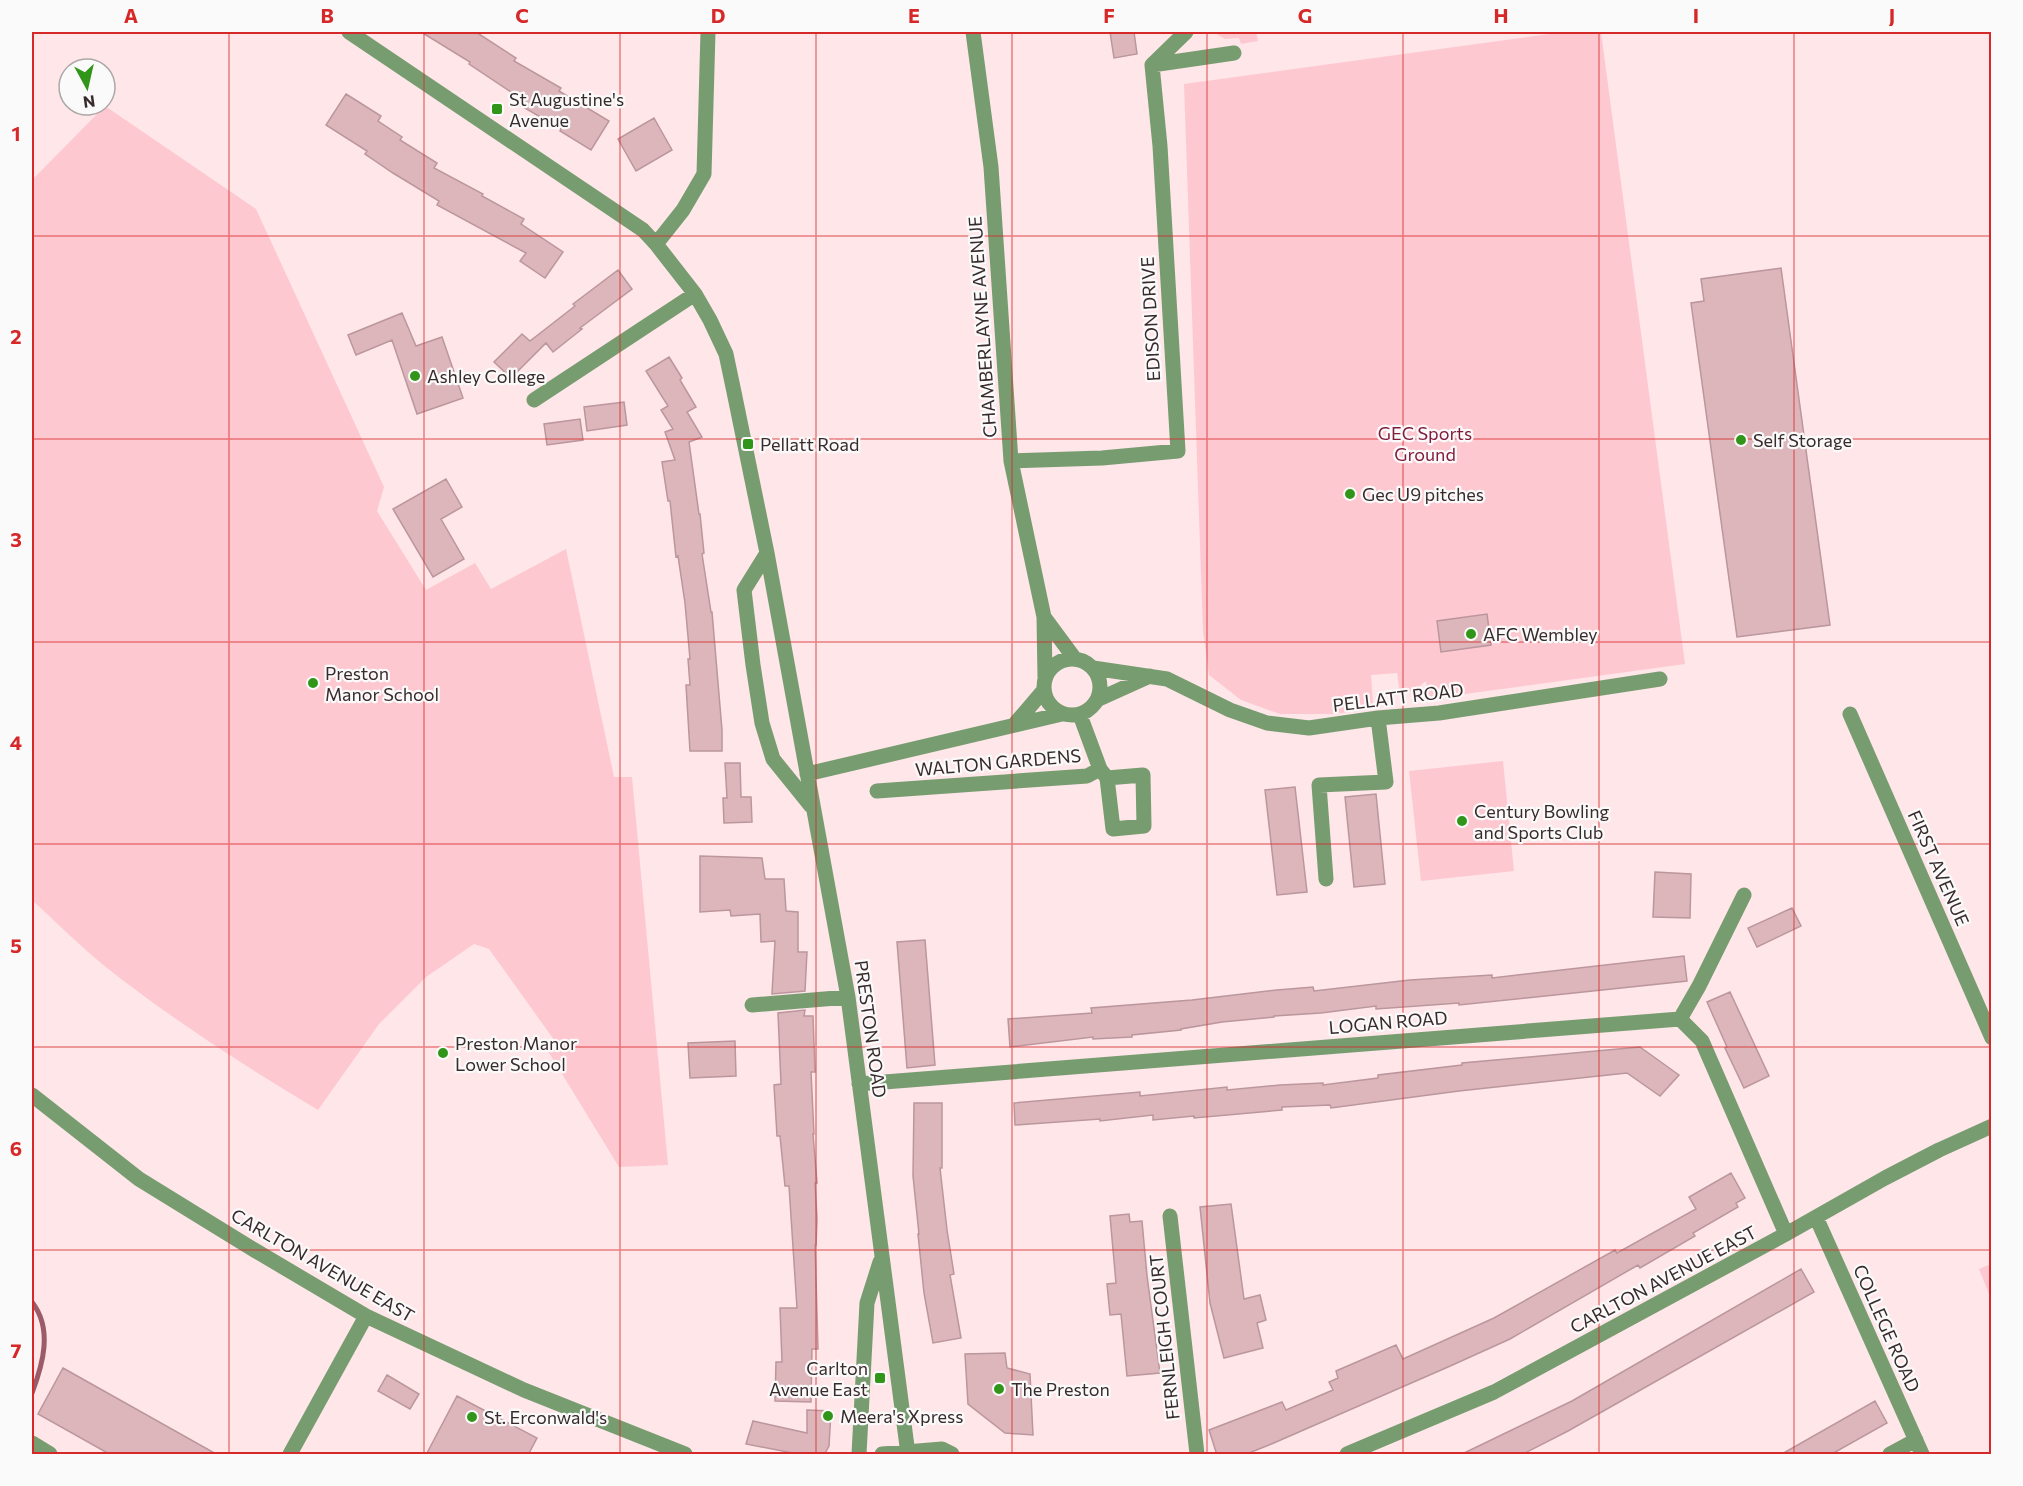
<svg xmlns="http://www.w3.org/2000/svg" width="2023" height="1486" font-family="Commissioner,sans-serif">
<style>
.green{fill:#fec8d1}
.lines{fill:none;stroke-linecap:round;stroke-linejoin:round}
.stream{stroke:#9b5c68;stroke-width:5}
.building{fill:#ddb6bc;stroke:#bb969c;stroke-width:1.5}
.minor{stroke:#779c70;stroke-width:15}
.grid{fill:none;stroke:#d62828;stroke-width:1.5;stroke-opacity:0.55}
.poi-dot{fill:#31951a;stroke:#fafafa;stroke-width:2}
.labels{text-anchor:middle;dominant-baseline:central;stroke-width:4.5;stroke-linejoin:round;paint-order:stroke}
.poi-label{font-size:18px;fill:#392a2c;stroke:#fafafa;text-anchor:start}
.street-label{font-size:18px;fill:#392a2c;stroke:#fafafa}
.park-label{font-size:18px;fill:#821c3d;stroke:#fafafa}
.neatline{fill:none;stroke:#d62828;stroke-width:2}
.grid-label{font-size:20px;text-anchor:middle;font-weight:bold;fill:#d62828}
</style>
<rect width="100%" height="100%" fill="#fee6e9"/>
<path class="green" d="M1213 32H1256L1258 41 1241 44 1239 38 1225 39Z
M1564 32H1601L1685 664 1428 699 1426 681 1415 690 1400 694 1397 673 1371 675 1373 704 1367 710 1333 714H1280L1241 700 1209 675 1203 631 1184 84Z
M105 106 256 209 384 487 377 511 426 590 475 563 491 589 566 549 614 777H632L668 1165 619 1167 548 1051 557 1044 489 949 474 944 426 977 379 1024 318 1110C243 1065 170 1018 102 964 78 944 55 921 32 900V180Z
M1503 761 1514 871 1421 881 1409 771Z
M1991 1264V1299L1979 1269Z"/>
<g class="lines">
<path class="stream" d="M32 1302C53 1329 43 1364 32 1393"/>
</g>
<path class="building" d="M421 32H476L516 58 514 61 561 88 559 91 609 121 591 150 560 131 561 129 511 100 514 94 469 64 470 62Z
M1110 32H1134L1137 54 1114 58Z
M346 94 381 116 378 121 402 137 400 140 437 163 434 168 483 194 482 196 524 219 521 224 563 252 545 278 520 261 526 253 437 205 439 201 393 173 365 154 367 151 326 125Z
M654 118 672 150 636 171 618 139Z
M1781 268 1830 625 1737 637 1691 303 1704 301 1701 279Z
M618 270 632 289 580 328 582 329 553 352 546 343 511 378 494 362 522 334 530 341 575 306 573 304Z
M402 313 416 346 442 337 463 398 417 414 392 340 356 355 348 335Z
M669 357 682 378 680 380 696 407 687 412 702 437 689 442 699 514H700L704 553 702 554 711 612H712L722 730V751H690L686 685H690L688 659H690L685 603 678 556 676 557 670 501H668L662 462 675 460 665 432 673 429 661 410 668 406 646 371Z
M624 402 627 425 587 431 584 407Z
M580 419 583 440 547 445 544 424Z
M446 479 462 507 441 519 464 559 433 577 393 509Z
M1487 614 1491 645 1441 652 1437 621Z
M725 763H740L741 797H751L752 822 724 823 723 798H727Z
M1295 787 1307 892 1277 895 1265 790Z
M1376 794 1385 884 1354 887 1345 797Z
M700 856 762 858 765 879H784L786 911 798 912V952H807L805 991 772 994 775 941 761 942 760 914 731 916 730 910 700 912Z
M1655 872 1691 874 1690 918 1653 917Z
M1792 908 1801 926 1757 947 1748 928Z
M925 940 935 1065 907 1068 897 942Z
M1684 956 1687 981 1459 1005V1003L1376 1009V1006L1321 1013 1274 1016V1017L1222 1022 1181 1029V1030L1132 1035V1037L1093 1039V1037L1010 1047 1008 1019 1092 1013 1091 1008 1192 1000 1277 990 1313 987 1314 991 1410 980 1492 975V978Z
M1730 992 1769 1076 1744 1088 1725 1048 1727 1047 1707 1002Z
M805 1010 804 1016H813L815 1072H811L814 1134H813L817 1183H815L817 1219 816 1245H815L818 1349H812L811 1402 775 1401 776 1362H782L780 1308H797L789 1186H785L780 1136H777L774 1085 781 1084 778 1013Z
M735 1041 736 1076 690 1078 688 1043Z
M1640 1047 1679 1075 1660 1096 1627 1073 1459 1091 1331 1108 1330 1105 1282 1107V1110L1194 1118V1116L1153 1120V1115L1100 1121V1119L1015 1125 1014 1103 1140 1092V1096L1227 1087V1090L1280 1085 1323 1083V1085L1378 1078V1075L1462 1065V1063Z
M914 1103H942V1168H940L947 1230 954 1274 950 1275 961 1338 933 1343 924 1293 918 1234H919L913 1176Z
M1731 1173 1745 1198 1736 1203 1738 1207 1693 1233 1695 1236 1640 1268 1638 1265 1510 1339 1448 1367 1269 1445 1244 1455H1217L1209 1430 1282 1402 1286 1410 1333 1390 1329 1382 1338 1378 1336 1371 1396 1345 1403 1359 1494 1318 1615 1250 1617 1253 1696 1209 1689 1197Z
M1231 1204 1244 1299 1260 1295 1266 1320 1257 1323 1263 1348 1224 1358 1210 1303 1200 1207Z
M1129 1214 1130 1222 1142 1221 1147 1276 1160 1373 1127 1376 1121 1314 1110 1315 1107 1284 1116 1283 1110 1216Z
M1801 1269 1814 1292 1568 1431 1521 1455H1460L1572 1401Z
M1005 1353 1007 1368 1030 1374 1033 1435 1005 1433 968 1404 965 1354Z
M63 1368 218 1455H111L38 1414Z
M387 1375 419 1394 410 1409 378 1391Z
M457 1396 537 1438 528 1455H426Z
M1875 1401 1887 1423 1830 1455H1780Z
M807 1410 831 1411 829 1446 824 1455H803L746 1444 753 1421 807 1433Z"/>
<g class="lines">
<path class="minor" d="M349 32 643 230 656 244 695 294 710 320 726 354 734 392 767 553 848 997 908 1454
M973 32 991 167 1011 461 1044 617 1045 677
M1152 65 1234 53
M656 244 683 210 704 174 708 32
M534 400 695 294
M1011 461 1102 458 1178 451 1160 146 1152 65 1186 32
M767 553 744 590 753 665 762 723 773 759 811 806
M1044 617 1075 659
M1044 687a28 28 0 1 1 56 0a28 28 0 1 1-56 0Z
M1093 668 1167 679 1230 710 1267 723 1309 728 1378 718 1439 713 1660 679
M1099 699 1150 676
M1850 714 1992 1038
M1080 715 1100 769 1107 778 1113 829 1144 826 1143 775 1107 778
M1014 725 1044 690
M807 774 1062 714
M877 791 1087 776 1100 769
M1326 879 1319 785 1386 782 1378 718
M752 1005 848 997
M1680 1019 1699 986 1744 895
M859 1084 1680 1019 1702 1041 1786 1234
M32 1095 139 1179 256 1251 366 1316 524 1390 685 1454
M1170 1216 1197 1454
M1816 1217 1922 1454
M32 1443 50 1454
M290 1454 366 1316
M859 1454 867 1303 880 1262
M882 1454 942 1449 952 1454
M1347 1454 1494 1392 1786 1234 1885 1178 1939 1150 1992 1126
M1890 1454 1916 1440"/>
</g>
<path class="grid" d="M229 32V1454M424 32V1454M620 32V1454M816 32V1454M1012 32V1454M1207 32V1454M1403 32V1454M1599 32V1454M1794 32V1454M32 236H1992M32 439H1992M32 642H1992M32 844H1992M32 1047H1992M32 1250H1992"/>
<g class="poi-dot">
<rect x="491" y="103" width="12" height="12" rx="3"/>
<circle cx="415" cy="376" r="6"/>
<circle cx="1741" cy="440" r="6"/>
<rect x="742" y="438" width="12" height="12" rx="3"/>
<circle cx="1350" cy="494" r="6"/>
<circle cx="1471" cy="634" r="6"/>
<circle cx="313" cy="683" r="6"/>
<circle cx="1462" cy="821" r="6"/>
<circle cx="443" cy="1053" r="6"/>
<rect x="874" y="1372" width="12" height="12" rx="3"/>
<circle cx="999" cy="1389" r="6"/>
<circle cx="828" cy="1416" r="6"/>
<circle cx="472" cy="1417" r="6"/>
</g>
<g class="labels">
<g class="poi-label">
<text x="509" y="99">St Augustine's<tspan x="509" dy="21">Avenue</tspan></text>
<text x="427" y="376">Ashley College</text>
<text x="1753" y="440">Self Storage</text>
<text x="760" y="444">Pellatt Road</text>
<text x="1362" y="494">Gec U9 pitches</text>
<text x="1483" y="634">AFC Wembley</text>
<text x="325" y="673">Preston<tspan x="325" dy="21">Manor School</tspan></text>
<text x="1474" y="811">Century Bowling<tspan x="1474" dy="21">and Sports Club</tspan></text>
<text x="455" y="1043">Preston Manor<tspan x="455" dy="21">Lower School</tspan></text>
<text x="868" y="1368" text-anchor="end">Carlton<tspan x="868" dy="21">Avenue East</tspan></text>
<text x="1011" y="1389">The Preston</text>
<text x="840" y="1416">Meera's Xpress</text>
<text x="484" y="1417">St. Erconwald's</text>
</g>
<g class="street-label">
<text transform="translate(1150 319) rotate(-93)">EDISON DRIVE</text>
<text transform="translate(982 327) rotate(-94)">CHAMBERLAYNE AVENUE</text>
<text transform="translate(1398 697) rotate(-7)">PELLATT ROAD</text>
<text transform="translate(998 762) rotate(-5)">WALTON GARDENS</text>
<text transform="translate(1939 868) rotate(66)">FIRST AVENUE</text>
<text transform="translate(1388 1022) rotate(-5)">LOGAN ROAD</text>
<text transform="translate(871 1029) rotate(82)">PRESTON ROAD</text>
<text transform="translate(323 1265) rotate(30)">CARLTON AVENUE EAST</text>
<text transform="translate(1663 1279) rotate(-28)">CARLTON AVENUE EAST</text>
<text transform="translate(1887 1328) rotate(66)">COLLEGE ROAD</text>
<text transform="translate(1164 1337) rotate(-96)">FERNLEIGH COURT</text>
</g>
<g class="park-label">
<text x="1425" y="433">GEC Sports<tspan x="1425" dy="21">Ground</tspan></text>
</g>
</g>
<rect width="2023" height="1486" fill="none" stroke="#fafafa" stroke-width="66"/>
<g transform="translate(87 87) rotate(172)"><circle r="28" fill="#fafafa" stroke="#ada7a8" stroke-width="1.5"/>
<path d="M0-4.5L10 22L0 15L-10 22Z" fill="#31951a"/>
<text y="-9" font-size="16" font-weight="bold" text-anchor="middle" fill="#392a2c">N</text>
</g>
<rect x="33" y="33" width="1957" height="1420" class="neatline"/>
<g class="grid-label">
<text x="131" y="23">A</text>
<text x="327" y="23">B</text>
<text x="522" y="23">C</text>
<text x="718" y="23">D</text>
<text x="914" y="23">E</text>
<text x="1109" y="23">F</text>
<text x="1305" y="23">G</text>
<text x="1501" y="23">H</text>
<text x="1696" y="23">I</text>
<text x="1892" y="23">J</text>
<text x="16" y="141">1</text>
<text x="16" y="344">2</text>
<text x="16" y="547">3</text>
<text x="16" y="750">4</text>
<text x="16" y="953">5</text>
<text x="16" y="1156">6</text>
<text x="16" y="1358">7</text>
</g>
</svg>
